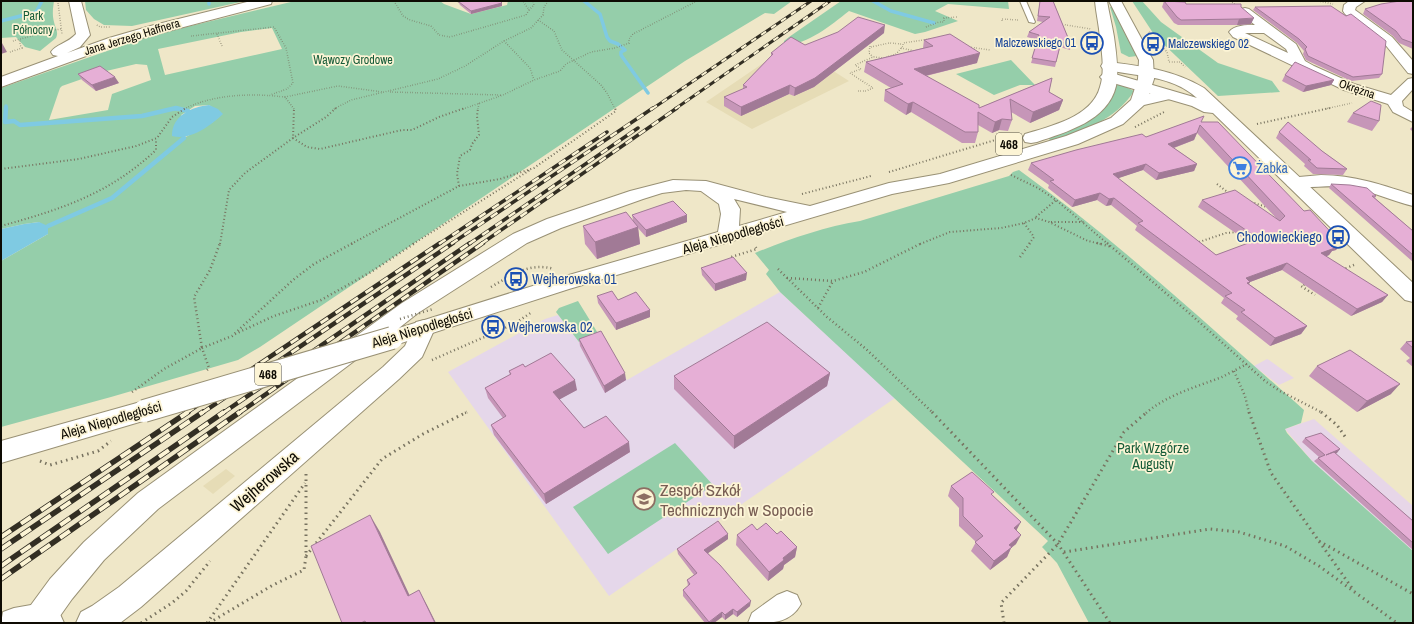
<svg xmlns="http://www.w3.org/2000/svg" width="1414" height="624" font-family="'Archivo Narrow',sans-serif">
<style>
.built{fill:#e6dcb6}
.industrial{fill:#e7d6e8}
.education{fill:#e5d7ea}
.green{fill:#95ceaa;fill-rule:evenodd}
.water{fill:#7fcae2}
.lines{fill:none;stroke-linecap:round;stroke-linejoin:round}
.stream-far1{stroke:#7fcae2;stroke-width:3.5}
.stream{stroke:#7fcae2;stroke-width:4.5}
.service-casing{stroke:#999175;stroke-width:2}
.minor-casing{stroke:#999175;stroke-width:2}
.tertiary-casing{stroke:#999175;stroke-width:2}
.secondary-casing{stroke:#999175;stroke-width:2}
.primary-casing{stroke:#999175;stroke-width:2}
.path-far3{stroke:#77725f;stroke-width:1.5;stroke-dasharray:0.5 2;stroke-linecap:butt}
.path-far2{stroke:#77725f;stroke-width:2;stroke-dasharray:1 2.5;stroke-linecap:butt}
.path-far1{stroke:#77725f;stroke-width:2.5;stroke-dasharray:1 3;stroke-linecap:butt}
.path{stroke:#77725f;stroke-width:3;stroke-dasharray:1.5 4;stroke-linecap:butt}
.service{fill:#fff;fill-rule:evenodd}
.minor{fill:#fff;fill-rule:evenodd}
.tertiary{fill:#fff;fill-rule:evenodd}
.secondary{fill:#fff;fill-rule:evenodd}
.primary{fill:#fff;fill-rule:evenodd}
.rail-far3-casing{stroke:#322e23;stroke-width:3}
.rail-far2-casing{stroke:#322e23;stroke-width:3.5}
.rail-far1-casing{stroke:#322e23;stroke-width:4.5}
.rail-casing{stroke:#322e23;stroke-width:5.5}
.rail-far3{stroke:#fcf4d5;stroke-width:2;stroke-dasharray:6;stroke-linecap:butt}
.rail-far2{stroke:#fcf4d5;stroke-width:2.5;stroke-dasharray:8;stroke-linecap:butt}
.rail-far1{stroke:#fcf4d5;stroke-width:3;stroke-dasharray:9;stroke-linecap:butt}
.rail{stroke:#fcf4d5;stroke-width:4;stroke-dasharray:12;stroke-linecap:butt}
.primary-bridge-casing{stroke:#999175;stroke-width:24;stroke-linecap:butt}
.path-bridge{stroke:#77725f;stroke-width:2.5;stroke-dasharray:1 3;stroke-linecap:butt}
.primary-bridge{stroke:#fff;stroke-width:22}
.wall{fill:#c696b8;fill-rule:evenodd}
.shaded-wall{fill:#a17a96}
.building{fill:#e6afd6;stroke:#a17a96;fill-rule:evenodd}
.labels{text-anchor:middle;dominant-baseline:central;stroke-width:3.5;stroke-linejoin:round;paint-order:stroke}
.far-park-label{font-size:12px;fill:#155b38;stroke:#fcf4d5}
.far-street-label{font-size:12px;fill:#0e0b03;stroke:#fcf4d5}
.far-transit-label{font-size:12px;fill:#164399;stroke:#fcf4d5;text-anchor:end}
.shield{fill:#fcf4d5;stroke:#555142;stroke-width:1}
.shield-label{font-size:13px;font-weight:bold;fill:#0e0b03}
.shop-label{font-size:14px;fill:#366cbe;stroke:#fcf4d5;text-anchor:start}
.street-label{font-size:14px;fill:#0e0b03;stroke:#fcf4d5}
.transit-label{font-size:14px;fill:#164399;stroke:#fcf4d5;text-anchor:start}
.park-label{font-size:14px;fill:#155b38;stroke:#fcf4d5}
.near-street-label{font-size:17px;fill:#0e0b03;stroke:#fcf4d5}
.near-education-label{font-size:17px;fill:#785e54;stroke:#fcf4d5;text-anchor:start}
</style>
<rect width="100%" height="100%" fill="#efe7c8"/>
<path class="built" d="M791 44 849 81 752 129 706 102Z
M226 469 235 476 213 494 203 486Z"/>
<path class="industrial" d="M1267 359 1269 360 1294 378 1279 385 1254 366Z
M1314 419 1413 506V551L1312 461 1285 429Z"/>
<path class="education" d="M780 292 895 398 609 596 448 372 545 319 558 315 579 342 601 334 627 380Z"/>
<path class="green" d="M1 1H54C53 8 52 14 54 22 55 28 59 31 56 38L40 51 25 47 16 37 1 38Z
M85 1H245L132 26 104 25 94 19 86 10Z
M295 1H440L444 4 471 14 507 5 508 1H792L774 14 765 13 685 61 260 347 238 360 111 397 1 427V261L48 234 39 222 24 224 1 229V88L153 35ZM272 28 282 49 165 75 158 49 241 32ZM136 64 147 65 151 80 112 94 108 110 49 120 60 88 62 86 102 72ZM209 105 222 114 213 122 184 138 181 115 195 106Z
M841 1H1008L1009 9 948 4 935 11 958 21 925 32 915 34 849 11C830 26 809 44 784 45V41L789 37Z
M1132 1H1142L1161 22 1218 63 1272 81 1280 92 1218 96 1155 36Z
M1110 7H1113L1137 56 1129 57 1121 53 1116 27Z
M1011 60 1035 85H1020L994 95 956 74Z
M1120 84 1134 91C1116 120 1082 131 1052 141L1047 138C1075 127 1109 118 1116 85Z
M1019 170C1120 243 1211 328 1304 410L1301 423 1285 429 1287 433 1312 461 1413 551V623H1089L1057 563 1042 547 1048 541 780 292 766 274 769 270 755 253C789 239 824 227 860 221L1009 176 1013 172Z
M578 301 599 335 579 342 556 312 559 308Z
M675 443 713 485 608 554 573 507Z"/>
<path class="water" d="M209 105 218 109 223 114C210 126 190 141 172 136 172 115 192 107 209 105Z
M39 222 48 226V234L1 261V229L24 224Z"/>
<g class="lines">
<path class="stream-far1" d="M209 1V4
M584 1 600 14 607 37 610 41 618 44 625 50 621 52V55L648 93
M873 1 891 11 934 23
M1 21 36 12 42 1
M6 109V106
M172 109H180"/>
<path class="stream" d="M6 108 5 122 14 121 20 125 142 116 176 108 188 111
M48 226 112 198 184 138"/>
<g class="service-casing">
<path id="service" d="M1020 1H1026L1035 22 1034 23 1029 22Z"/>
</g>
<g class="minor-casing">
<path id="minor" d="M1349 1H1365L1356 7 1355 10 1392 37 1413 61V74L1408 73 1384 43 1345 14 1343 11 1344 5Z
M1245 8 1249 9 1296 44 1305 61 1314 66 1354 84 1391 95 1408 79 1413 78V89L1402 101 1403 106 1413 112V122L1393 112 1388 104 1344 90 1233 37 1229 32C1234 25 1246 25 1255 25L1239 12 1241 9ZM1245 33H1264L1286 49 1288 53Z
M1321 175C1353 175 1383 185 1413 195V206C1391 201 1370 190 1347 187 1328 184 1305 190 1288 186L1286 182 1288 178Z
M787 591 797 595 801 604C790 624 771 623 748 623L752 613 777 595Z"/>
</g>
<g class="tertiary-casing">
<path id="tertiary" d="M69 1H81L90 35 80 47 67 53 109 38 154 25 251 1H272L271 4 119 44 1 87V77L58 56 53 55 51 52C55 45 68 43 76 34Z
M424 320 432 322 435 328 422 357 399 379 141 607 120 623H76L81 612 92 606 119 587 383 367 405 346 416 322Z
M31 605 44 606 59 612 64 623H1L3 612 14 608Z"/>
</g>
<g class="secondary-casing">
<path id="secondary" d="M1108 62C1142 66 1174 70 1204 88L1413 283V302L1405 300 1213 113 1204 112 1192 106 1103 80 1100 77 1103 74 1108 72 1197 98C1170 74 1136 77 1103 69L1101 66 1103 63Z"/>
</g>
<g class="primary-casing">
<path id="primary" d="M1095 1H1107C1109 13 1112 25 1114 37 1116 52 1119 71 1116 86 1108 121 1066 132 1037 142L1031 143 1025 142 1023 138 1025 134C1051 126 1092 117 1100 87 1105 72 1102 52 1100 38 1099 25 1096 13 1095 1Z
M1109 1H1121L1153 60 1154 79 1149 94 1168 90 1174 92 1176 95 1174 98 1144 105 1123 124 1078 144 949 183 892 194 569 289 392 346 384 344 382 340 158 509 104 560 72 599 55 623H25L23 620 28 609 50 579 84 542 138 493 402 303 513 234 547 219 630 191 673 180 706 181 766 197 810 206 889 183 940 174 1066 136 1111 118 1131 100 1138 79 1139 60ZM686 190 701 191 719 204 721 214 718 232 555 279 399 328 418 313 527 243 561 228 643 199 662 193ZM734 199 787 212 739 226 740 209Z
M144 401 153 404 156 411 153 418 1 463V441Z"/>
</g>
<path class="path-far3" d="M394 1 403 16 410 20 431 26 439 35 450 37 526 15 529 10 523 1
M456 1 462 5
M1230 1 1235 4
M1318 1 1333 4
M58 3 62 34
M529 10 534 5 533 1
M538 20 554 31 562 50 601 85 607 93 615 109
M1002 21V19L1018 20
M1060 24 1091 29
M97 25 100 27H110
M926 27 939 22H944V18L957 17
M1149 32 1167 52 1169 62H1180L1185 67
M217 34 222 46
M191 36 274 27 286 48 293 83 287 89 270 95
M13 41 39 34 43 30 53 27 54 30 61 29
M504 41 530 68 534 80
M870 46 869 53 873 57
M871 47 889 43 902 44
M969 47 990 50
M901 48 915 51
M10 52 22 48 20 45V39
M858 91H866L873 88 850 73 861 69 855 65 873 57 884 58 896 54 903 46V43L930 39
M390 92 501 95
M285 97 338 86 383 92
M184 109C214 94 252 93 285 97L294 109
M334 109 351 100 438 79 465 66 504 41 531 28 543 15 544 7 548 1
M463 109 503 95 534 80 560 71 566 64 591 52 615 48 629 43V39L633 34 697 1
M478 109 479 103
M1325 109 1352 103"/>
<path class="path-far2" d="M336 108 326 117 293 138 307 147 320 149 402 130H412L439 117 465 108
M1257 124 1330 108
M1135 127 1166 111
M1 169 79 159 136 146 157 138 172 117 186 108
M889 172 1015 134
M1011 175 1038 188 1056 200 1108 244
M1217 184 1230 194
M459 186 457 174 460 156 470 150 472 144 479 135 477 116 478 108
M802 194 871 176
M1251 202 1267 207
M1036 217 1056 200
M1051 222H1084
M1024 223 1034 237 1029 244
M1 226C62 209 109 194 156 150V139
M1199 242 1226 233 1238 232
M220 244 229 190 245 173 293 138 294 108
M351 244 459 186 500 179 534 168 616 111 615 108
M413 244 530 170
M920 244 950 232 1001 228 1024 223 1036 218 1049 222 1088 241 1101 244"/>
<path class="path-far1" d="M1097 243 1112 247
M1107 243 1188 312 1265 381 1280 391 1323 413
M1020 257 1030 243
M733 260 731 257 757 249 754 245
M778 269 827 317 866 349 933 413
M1342 270 1356 264
M787 278 833 281 864 272 922 243
M1308 283 1301 286 1315 295
M491 287C512 275 529 262 554 269
M818 308 833 281
M235 334 274 316 321 300 371 272 415 243
M432 360 514 324 532 312
M207 370 209 368 202 348 232 336 293 280 314 264 353 243
M1234 371 1245 396 1249 413
M132 392 164 369 202 348 194 297 210 270 220 243
M465 413 468 412
M1146 413C1167 395 1196 387 1222 377 1230 373 1239 368 1247 364"/>
<path class="path" d="M932 412 1058 544 1110 623
M1249 412 1271 473 1354 591
M1321 412 1337 425 1346 438
M40 461 50 465 98 451 111 441
M1319 541 1413 594
M1064 552 1210 529 1239 532 1285 546 1319 566 1397 623
M306 556 382 459 423 434 467 412
M141 623 172 603 186 591 210 561
M207 623 305 483
M209 623 273 585 304 570 306 556V474
M1004 623 1001 603 1058 544 1124 432 1147 412"/>
<use href="#service" class="service"/>
<use href="#minor" class="minor"/>
<use href="#tertiary" class="tertiary"/>
<use href="#secondary" class="secondary"/>
<use href="#primary" class="primary"/>
<g class="rail-far3-casing">
<path id="rail-far3" d="M652 109 811 1
M675 109 830 1"/>
</g>
<g class="rail-far2-casing">
<path id="rail-far2" d="M439 244 607 132
M451 244 653 108
M469 244 638 128
M481 244 677 108"/>
</g>
<g class="rail-far1-casing">
<path id="rail-far1" d="M186 413 440 243
M202 413 453 243
M223 413 470 243
M239 413 483 243"/>
</g>
<g class="rail-casing">
<path id="rail" d="M1 537 188 412
M1 549 203 412
M1 566 224 412
M1 579 240 412"/>
</g>
<use href="#rail-far3" class="rail-far3"/>
<use href="#rail-far2" class="rail-far2"/>
<use href="#rail-far1" class="rail-far1"/>
<use href="#rail" class="rail"/>
<g class="primary-bridge-casing">
<path id="primary-bridge" d="M144 411 392 338"/>
</g>
<path class="path-bridge" d="M400 319 433 309"/>
<use href="#primary-bridge" class="primary-bridge"/>
</g>
<path class="wall" d="M458 1H500L502 6 471 14 460 5Z
M1040 1H1053L1071 45 1070 50 1060 47 1055 67 1031 63 1038 40 1027 37 1029 32 1043 22 1037 21Z
M1164 1 1186 4 1241 7 1251 24 1237 25H1178L1174 23 1162 7Z
M1413 1V49L1399 43 1393 36 1363 14 1365 9Z
M1255 7 1382 74 1379 78 1351 81 1306 60 1303 54 1304 51 1297 43 1253 10Z
M884 33 814 87 794 96 789 94 741 116 724 106V97L743 89V85L771 56V53L805 45Z
M924 40 977 63 926 76 979 108 1052 78 1049 92 1063 100 1059 110 1030 123 1011 112 1012 120 1008 131 999 130 992 133 978 125V132L975 143H962L911 112 906 115 884 101 885 90 891 88 864 72 866 62 923 48Z
M78 74 119 83 96 91 82 80Z
M1285 75 1334 80 1331 85 1303 92 1282 81Z
M1353 113 1379 121 1372 131 1347 122Z
M1201 122 1304 211 1341 243 1336 250 1332 251 1329 255 1326 257 1388 295 1382 302 1351 316 1282 270 1250 282 1249 284 1307 326 1301 334 1270 346 1236 319 1238 316 1221 303 1224 298 1135 230 1137 226 1111 205 1106 206 1097 200 1072 207 1048 188 1049 185 1028 170 1031 163 1146 137ZM1197 133 1276 218 1202 200 1198 207 1250 243 1216 255 1118 178 1143 170 1156 180 1194 171 1197 164 1174 148 1194 140Z
M1413 126V132L1410 129Z
M1279 132 1322 151 1347 169 1343 175 1313 174 1304 166 1305 164 1276 138Z
M1331 184 1376 196 1375 198 1413 231V262L1329 188Z
M632 215 687 222 646 237 638 228 640 244 597 259 585 244 583 226 633 220Z
M701 268 746 280 715 291 702 275Z
M597 296 618 300 650 310V317L616 330 598 303Z
M579 339 626 380 605 393 580 346Z
M1413 341V367L1406 361 1410 358 1400 349 1406 342Z
M1317 366 1391 394 1357 412 1309 376Z
M525 367 577 390 559 399 584 428 630 452 546 504 494 435 491 425 503 418 488 398 485 388 510 375 509 371Z
M830 373 827 386 734 449 674 389V376Z
M1305 438 1337 453 1335 454 1413 521V550L1314 461 1318 458 1319 457 1302 442Z
M951 486 993 496 1017 530 1016 544 1011 548 1007 557 990 570 971 551 976 542 959 526V508L948 496Z
M757 530 777 534 797 547 795 557 784 565 783 569 768 581 736 545 737 535Z
M728 534V539L708 553 750 606 737 617 733 614 725 620 722 617 714 623H705L683 596V590L688 586 687 580 694 575 678 554 677 549Z"/>
<path class="shaded-wall" d="M502 3V6L471 14V11Z
M1254 18 1251 24 1237 25 1239 19Z
M885 25 884 33 814 87 794 96 795 88Z
M1 43H2L7 52 1 54Z
M980 53 977 63 912 79 914 69Z
M115 77 119 83 96 91 92 85Z
M1334 80 1331 85 1303 92 1306 86Z
M790 85 789 94 741 116V107Z
M1063 100 1059 110 1030 123 1033 112Z
M913 102 911 112 906 115 908 104Z
M1002 119 999 130 992 133 995 122Z
M1197 133 1194 140 1165 151 1168 144Z
M1146 164 1143 170 1110 181 1113 174Z
M1197 164 1194 171 1156 180 1159 173Z
M1100 193 1097 200 1072 207 1075 200Z
M1114 198 1111 205 1106 206 1109 199Z
M687 215V222L646 237V230Z
M638 227 640 244 597 259 595 242Z
M1341 243 1336 250 1332 251 1329 255 1316 260 1321 253 1331 246Z
M1287 263 1282 270 1250 282 1246 289V278Z
M747 273 746 280 715 291V284Z
M1388 295 1382 302 1351 316 1357 309Z
M650 310V317L616 330V323Z
M1307 326 1301 334 1270 346 1275 338Z
M625 373 626 380 605 393 604 386Z
M830 373 827 386 734 449V436Z
M575 380 577 390 555 402 553 392Z
M1400 384 1391 394 1357 412 1367 401Z
M629 442 630 452 546 504 544 494Z
M1340 449 1337 453 1322 458 1326 455Z
M370 515 380 532 417 611 408 596Z
M1021 522 1016 531 1014 528Z
M728 534V539L704 556V550Z
M1021 535 1016 544 1011 548 1007 557 990 570 994 561 1009 545Z
M797 547 795 557 784 565 783 569 768 581 769 572 783 558Z
M419 590 427 605 436 623H435Z
M751 601 750 606 737 617V612Z
M733 609V614L725 620V615Z
M722 612V617L714 623H709Z"/>
<path class="building" d="M459 1H500L502 3 471 11 459 2Z
M1040 1H1053L1071 45 1061 42 1056 62 1032 58 1039 35 1029 32 1050 17 1038 16Z
M1164 1 1185 2 1186 4H1241V7L1254 18 1239 19 1181 20 1177 17Z
M1400 1H1413V43L1402 39 1396 31 1365 9 1381 4Z
M1331 6 1346 16 1351 14 1386 41 1382 74 1353 77 1308 56 1305 49 1307 47 1299 39 1255 7Z
M858 17 885 25 815 78 795 88 790 85 741 107 724 97 747 87 743 85 773 54 771 53 791 37 805 45 838 32Z
M950 34 980 53 914 69 979 105V108L1052 78 1049 92 1063 100 1033 112 1010 99 1012 120 1002 119 995 122 978 112V132H965L913 102 908 104 885 90 903 84 866 62 933 46 924 40Z
M1295 62 1334 80 1306 86 1285 75Z
M100 66 115 77 92 85 78 74Z
M1371 101 1381 105 1379 121 1353 113Z
M1204 116 1201 122H1218L1304 211 1310 210 1341 243 1331 246 1335 248 1321 253 1388 295 1357 309 1287 263 1246 278 1250 282 1247 283 1307 326 1275 338 1241 312 1245 310 1225 296 1232 293 1138 223 1143 221 1114 198 1109 199 1100 193 1075 200 1050 181 1054 180 1031 163 1076 150 1142 134 1146 137ZM1200 125 1285 216 1280 221 1235 190 1202 200 1259 239 1216 255 1113 174 1146 164 1159 173 1197 164 1168 144 1197 133Z
M1288 122 1322 151 1347 169 1317 168 1308 160H1311L1279 132Z
M1331 184 1350 185 1367 188 1376 196H1372L1413 231V255Z
M673 201 687 215 646 230 632 215Z
M626 212 638 227 595 242 583 226Z
M733 257 747 273 715 284 701 268Z
M612 291 618 300 636 292 650 310 616 323 597 296Z
M767 322 830 373 734 436 674 376Z
M601 331 625 373 604 386 579 339Z
M1413 341V348L1406 342Z
M1350 350 1400 384 1367 401 1317 366Z
M551 353 575 380 553 392 584 428 606 416 629 442 544 494 491 425 506 416 485 388 511 374 509 371 523 364 525 367Z
M1321 433 1340 449 1326 455 1334 452 1413 521V543L1318 458 1325 455 1305 438Z
M972 472 994 492 991 494 1021 522 1014 528 1021 535 1009 545 1012 547 994 561 975 542 983 536 963 516V498L951 486Z
M370 515 408 596 419 590 435 623H366L365 621 361 623H342L311 546Z
M718 521 728 534 704 550 720 565 751 601 737 612 733 609 725 615 722 612 709 622 683 590 690 584 687 580 697 573 677 549Z
M766 523 777 534 781 531 797 547 783 558 784 560 769 572 737 535 752 524 757 530Z"/>
<defs>
<g id="bus-ring" transform="scale(1.15)"><circle r="9.5" fill="#fcf4d5" stroke="#1a4fb4" stroke-width="1.5"/><path d="M-5-6H5V4H4V6H2V4H-2V6H-4V4H-5ZM-3.5-4V0h7V-4ZM-3.5 1.2v1.5H-2V1.2ZM2 1.2v1.5H3.5V1.2Z" fill="#1a4fb4"/></g>
<g id="supermarket-ring" transform="scale(1.15)"><circle r="9.5" fill="#fcf4d5" stroke="#3f7fe0" stroke-width="1.5"/><path d="M-6-5.5h2.5l.6 2H6L4.5 2H-2.5L-4.4-4H-6ZM-1.5 3.2a1.3 1.3 0 1 0 .1 0ZM3 3.2a1.3 1.3 0 1 0 .1 0Z" fill="#3f7fe0"/></g>
<g id="school-ring" transform="scale(1.15)"><circle r="9.5" fill="#fcf4d5" stroke="#8d6e63" stroke-width="1.5"/><path d="M0-5L7-2L0 1L-7-2ZM-4 1L0 2.5L4 1V4Q0 6-4 4Z" fill="#8d6e63"/></g>
</defs>
<g fill-rule="evenodd">
<use href="#bus-ring" x="1092" y="43"/>
<use href="#bus-ring" x="1153" y="44"/>
<use href="#supermarket-ring" x="1240" y="168"/>
<use href="#bus-ring" x="1338" y="237"/>
<use href="#bus-ring" x="516" y="279"/>
<use href="#bus-ring" x="493" y="327"/>
<use href="#school-ring" x="644" y="499"/>
</g>
<g class="labels">
<g class="far-park-label">
<text x="33" y="16">Park<tspan x="33" dy="14">Północny</tspan></text>
<text x="353" y="60">Wąwozy Grodowe</text>
</g>
<g class="far-street-label">
<text transform="translate(132 37) rotate(-17)">Jana Jerzego Haffnera</text>
<text transform="translate(1357 89) rotate(19)">Okrężna</text>
</g>
<g class="far-transit-label">
<text x="1076" y="43">Malczewskiego 01</text>
<text x="1168" y="44" text-anchor="start">Malczewskiego 02</text>
</g>
<g class="shield">
<rect x="996" y="133" width="26" height="22" rx="3"/>
<rect x="255" y="363" width="26" height="22" rx="3"/>
</g>
<g class="shield-label">
<text x="1009" y="144">468</text>
<text x="268" y="374">468</text>
</g>
<g class="shop-label">
<text x="1256" y="168">Żabka</text>
</g>
<g class="street-label">
<text transform="translate(733 235) rotate(-16)">Aleja Niepodległości</text>
<text transform="translate(422 328) rotate(-17)">Aleja Niepodległości</text>
<text transform="translate(111 420) rotate(-16)">Aleja Niepodległości</text>
</g>
<g class="transit-label">
<text x="1322" y="237" text-anchor="end">Chodowieckiego</text>
<text x="532" y="279">Wejherowska 01</text>
<text x="508" y="327">Wejherowska 02</text>
</g>
<g class="park-label">
<text x="1153" y="448">Park Wzgórze<tspan x="1153" dy="16">Augusty</tspan></text>
</g>
<g class="near-street-label">
<text transform="translate(264 481) rotate(-41)">Wejherowska</text>
</g>
<g class="near-education-label">
<text x="660" y="489">Zespół Szkół<tspan x="660" dy="20">Technicznych w Sopocie</tspan></text>
</g>
</g>
<rect width="1414" height="624" fill="none" stroke="#0e0b03" stroke-width="4"/>
</svg>
